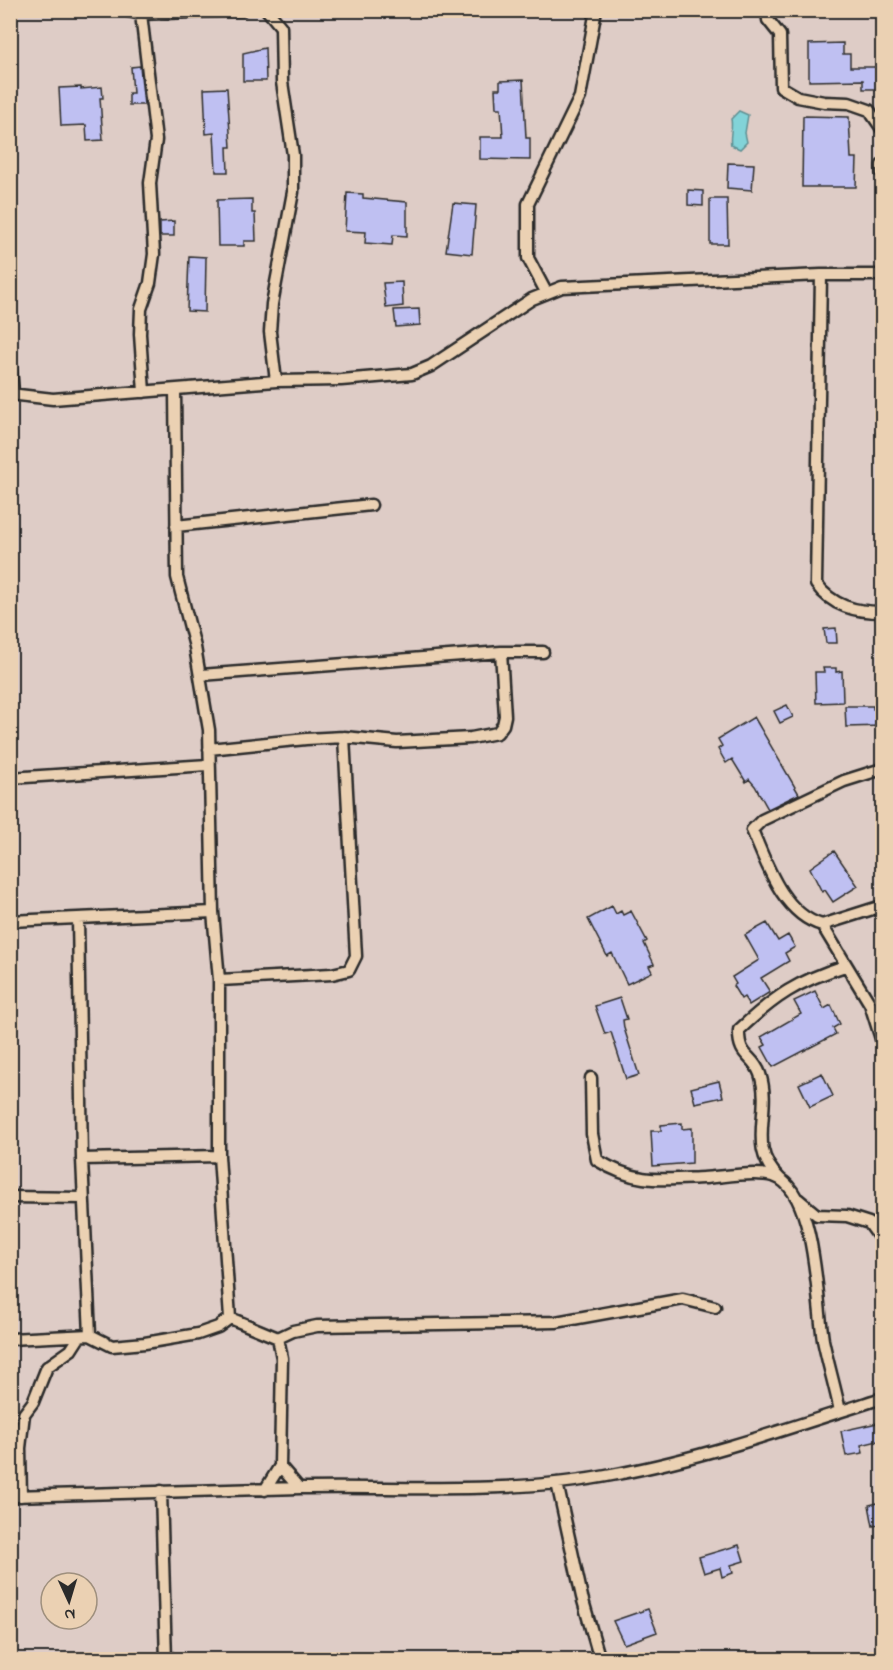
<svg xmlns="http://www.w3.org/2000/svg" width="893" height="1670" font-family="'Indie Flower',sans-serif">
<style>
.water{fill:#82d3d8;stroke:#5f9093;stroke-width:1.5}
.building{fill:#bfc0f2;stroke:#2b2b2b;stroke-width:1.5}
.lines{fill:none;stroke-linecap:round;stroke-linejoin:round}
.street-casing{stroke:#2b2b2b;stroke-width:15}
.street{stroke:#ebd1b3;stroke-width:10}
</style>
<rect width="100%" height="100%" fill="#deccc6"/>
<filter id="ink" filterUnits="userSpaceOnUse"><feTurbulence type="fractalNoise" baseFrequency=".0167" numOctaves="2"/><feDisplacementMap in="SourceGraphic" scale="12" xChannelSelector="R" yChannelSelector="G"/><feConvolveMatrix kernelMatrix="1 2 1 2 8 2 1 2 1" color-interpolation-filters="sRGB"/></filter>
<g filter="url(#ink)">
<path class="water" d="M739 111 748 115 745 133 747 142 740 149 731 145C729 137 733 129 731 119Z"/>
<path class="building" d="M843 43V54H850V67H879L880 89H863V80L809 81V44Z
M265 48 266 81H243V53Z
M140 66 144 105H129V93H133L131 67Z
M523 80 526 138H530V160L480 159V137H503L501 108H496L495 89H500V81Z
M81 87V89L102 87 103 98H100L103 140 87 141 86 125 61 126 59 88Z
M227 88 231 147H227L228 172H216L214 133 206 134 204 89Z
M803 116 849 117 851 158H857L856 187H802Z
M728 163 754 164 752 190 727 188Z
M688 190 703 191V206L688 205Z
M347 193 363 194V198L407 202V236L393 235 392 245 365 243 366 232 345 231Z
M252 199V213H255L256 241H244V246H218L217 200Z
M710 199H727L728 244H710Z
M453 203 476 205 472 254 446 251Z
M174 221V236H160V222Z
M189 256 206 257 205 312 187 311Z
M402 282 403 306 386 308 383 283Z
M419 309 420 325 396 327 394 310Z
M836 628 837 643H826L824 629Z
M823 668H836V672L842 671 843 702 816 703 815 672H824Z
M787 705 793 717 780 723 774 711Z
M845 706H873V709H882V726L846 727Z
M754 717 799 794 768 809 755 786 749 779 746 782 732 759 726 763 718 749 722 746 718 739Z
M834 851 858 886 833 902 825 890 822 892 810 868Z
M612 906 616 914 621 911 623 915 631 911 647 941 644 943 654 964 649 966 652 972 627 984 612 953 607 956 588 919Z
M767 923 778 941 788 935 795 947 785 953 789 961 761 978 770 992 749 1005 744 997 741 999 733 986 736 984 732 977 759 960 745 935Z
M815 991 824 1009 831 1005 838 1020 840 1024 833 1028 836 1034 773 1067 762 1047 766 1045 761 1037 801 1014 794 1001Z
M620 998 627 1019 623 1020 624 1028 639 1075 626 1079 611 1032 605 1034 595 1006Z
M822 1073 833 1096 810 1107 799 1084Z
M719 1081 723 1097 695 1103 691 1088Z
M682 1123V1129L692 1128V1163L653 1166 651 1131H661V1125Z
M882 1422V1440L861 1445 863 1453 846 1456 841 1431Z
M882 1502V1524L873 1526 869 1505Z
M739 1545 744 1561 731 1565 733 1573 722 1577 720 1568 704 1573 699 1557Z
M648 1609 657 1632 624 1644 613 1621Z"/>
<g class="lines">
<g class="street-casing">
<path id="street" d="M124 10 141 14 242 10
M267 10 281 27 282 82 293 155V192L272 304 270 332 276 381
M767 10 768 20 780 35 781 87 798 97 824 102 849 103 869 110 882 129
M141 14 156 140 150 183 154 254 150 283 141 309 140 334 144 392
M882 165V173
M821 275 816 584C832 606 855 612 882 612
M546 292 528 258V204L580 97 596 10
M10 357 13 392
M175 390 177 577 195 647 209 730 213 912 219 980V1156L230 1318
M10 394 53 399 276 381 341 380 412 374 431 366 532 299 562 287 821 275H882
M176 526 371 505
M201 675 501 652H543
M209 749 306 739 344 737 397 742 471 738 497 733 503 725 505 716 501 652
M882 769 844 781 762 820 752 830C767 865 783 914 822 925L870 1004 882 1042
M10 778 208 765
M78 918 82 1159 90 1335
M10 921 213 912
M822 925 882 906
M219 980 332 974 349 970 356 956 344 737
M591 1078 592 1134 597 1160C636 1184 659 1180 703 1178 723 1177 764 1169 780 1179 816 1201 817 1301 823 1340 828 1364 835 1387 840 1411
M82 1159 219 1156
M780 1179C745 1146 773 1113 760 1074 753 1054 738 1058 739 1030 775 996 798 981 845 966
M10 1197 83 1198
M798 1199 817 1215 847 1216 869 1223 882 1241
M230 1318 278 1338 293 1331 317 1326 556 1322 683 1299 715 1307
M10 1339 90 1335 112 1346 145 1343 198 1334 218 1327 230 1318
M280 1466 299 1488
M557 1483 582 1597 600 1660
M265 1490 280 1466 282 1358 278 1338
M161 1491 166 1660
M10 1496C107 1494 204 1490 300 1488 406 1486 513 1495 617 1474 707 1457 795 1426 882 1398
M21 1496 20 1448 24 1414 33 1402 47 1367 71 1350 80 1336"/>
</g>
<use href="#street" class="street"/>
</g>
</g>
<rect width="893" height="1670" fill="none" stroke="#ebd1b3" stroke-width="36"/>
<rect x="18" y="18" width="857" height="1634" fill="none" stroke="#2b2b2b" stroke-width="2" filter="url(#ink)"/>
<g transform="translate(69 1601) rotate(176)"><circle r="28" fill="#ebd1b3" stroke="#9e8f7d" stroke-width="1.5"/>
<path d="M0-4.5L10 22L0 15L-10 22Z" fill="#2b2b2b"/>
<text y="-9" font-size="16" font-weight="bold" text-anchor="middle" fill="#2b2b2b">N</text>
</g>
</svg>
